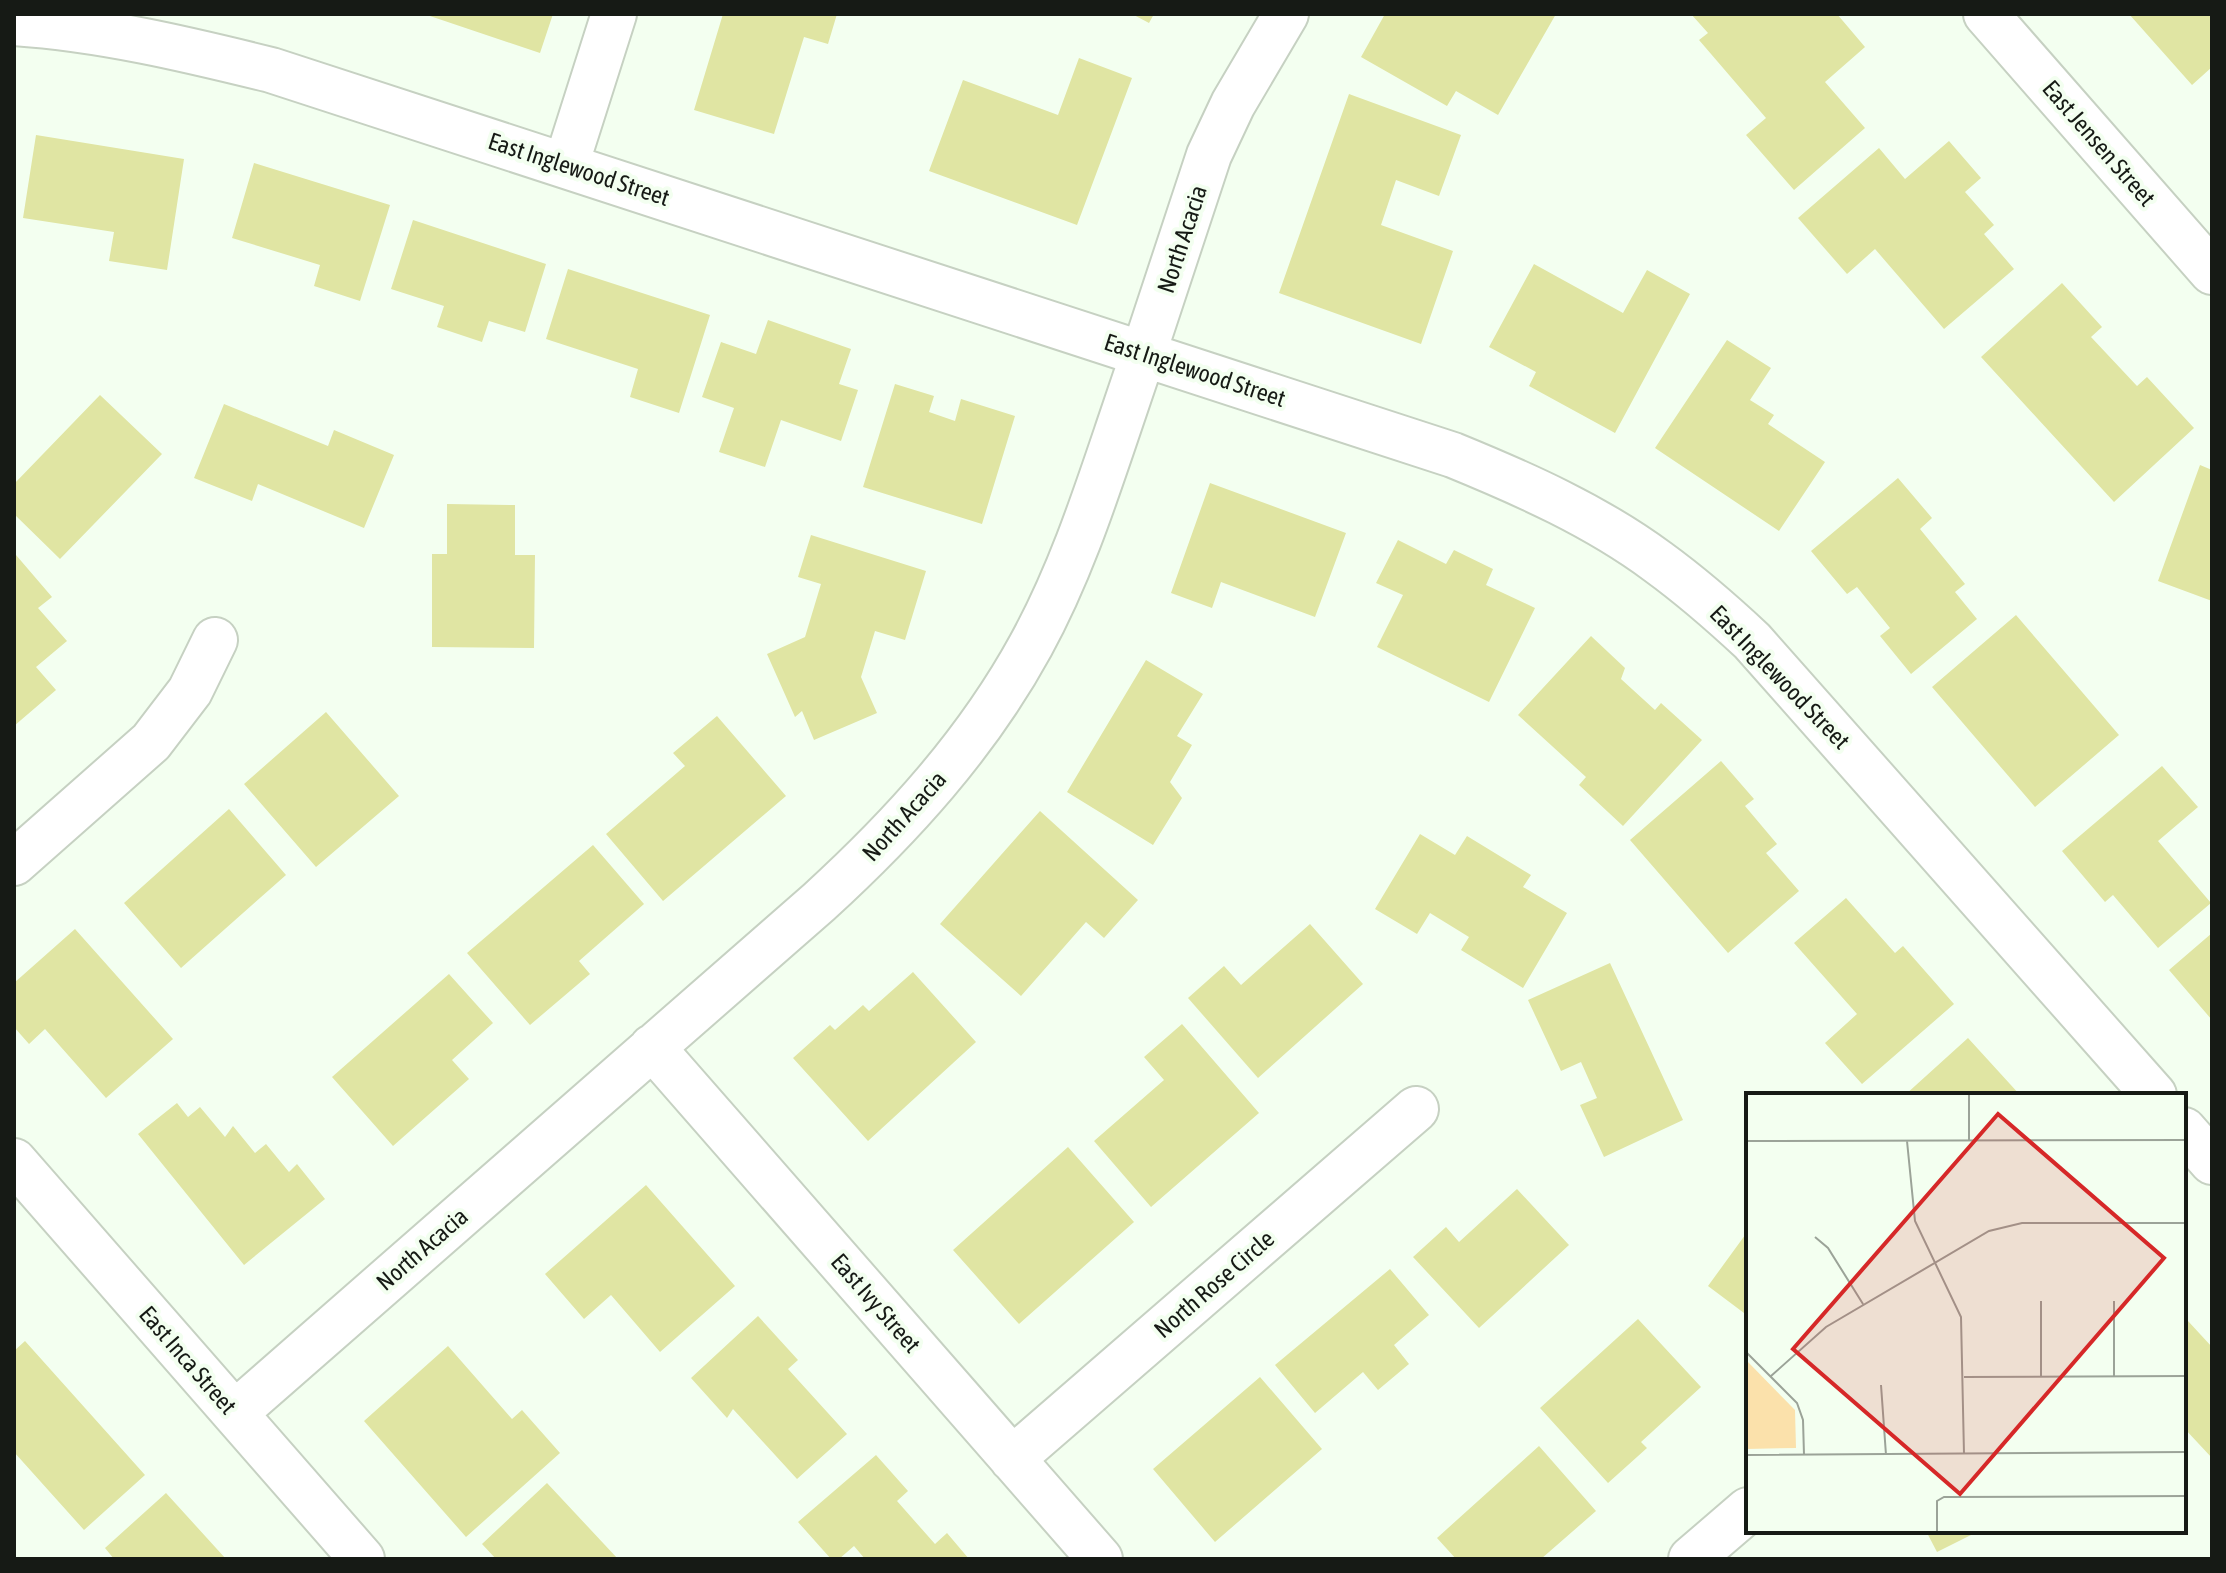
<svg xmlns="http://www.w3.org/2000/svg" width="2226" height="1573" font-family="'Asap Condensed',sans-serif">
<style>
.building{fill:#e0e5a3}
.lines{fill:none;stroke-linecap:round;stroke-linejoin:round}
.minor-casing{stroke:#c6d1c2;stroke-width:48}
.minor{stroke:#fff;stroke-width:44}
.labels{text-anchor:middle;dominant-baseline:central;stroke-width:8;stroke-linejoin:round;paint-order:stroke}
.street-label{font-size:24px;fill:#161a15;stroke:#f3fff0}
.inset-road{fill:none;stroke:#9ba398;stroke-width:2}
.view{fill:#d62828;fill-opacity:0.15;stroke:#d62828;stroke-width:4}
.inset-edge{fill:none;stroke:#161a15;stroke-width:4}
</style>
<rect width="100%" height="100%" fill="#f3fff0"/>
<path class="building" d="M424 14H553L540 53Z
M723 14H837L828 44 804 37 774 134 694 110Z
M1132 14H1154L1149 23Z
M1385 14H1556L1498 115 1456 91 1447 106 1361 57Z
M1691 14H1837L1865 47 1825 82 1865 128 1794 190 1746 135 1766 118 1699 40 1708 33Z
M2129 14H2212V67L2192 85Z
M1079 58 1132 78 1077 225 929 171 963 80 1058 115Z
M1349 94 1461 135 1439 196 1396 180 1381 225 1453 251 1421 344 1279 293Z
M36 135 184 159 167 270 109 261 114 232 23 218Z
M1949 141 1981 178 1965 192 1994 225 1984 234 2014 269 1944 329 1875 249 1847 274 1798 218 1879 148 1905 179Z
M254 163 390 205 360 301 314 286 320 265 232 238Z
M413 220 546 264 525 332 489 321 482 342 437 327 444 306 391 289Z
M1534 264 1623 313 1647 270 1690 294 1615 433 1529 386 1536 372 1489 347Z
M568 269 710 315 679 413 630 397 638 369 546 339Z
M2062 283 2102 327 2091 337 2137 386 2147 377 2194 428 2114 502 1981 357Z
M768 320 851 349 839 384 858 390 841 441 781 420 765 467 719 452 734 408 702 397 721 342 756 354Z
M1727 340 1771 368 1750 400 1774 415 1768 424 1825 462 1779 531 1655 448Z
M895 384 934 396 929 412 955 421 961 399 1015 416 982 524 863 487Z
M100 395 162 454 60 559 14 514V484Z
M224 404 328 446 334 430 394 455 364 528 258 484 252 501 194 478Z
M2200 465 2212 470V601L2158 581Z
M1898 478 1932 518 1920 529 1965 584 1955 592 1977 619 1911 674 1880 636 1890 628 1857 587 1847 594 1811 551Z
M1210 483 1346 533 1315 617 1221 582 1212 608 1171 593Z
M447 504 515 505V555H535L534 648 432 647V554H447Z
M811 535 926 571 905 640 875 631 861 677 877 713 814 740 802 711 795 717 767 654 805 637 821 584 798 577Z
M1398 540 1446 564 1454 550 1493 569 1486 585 1535 608 1489 702 1377 647 1403 595 1376 583Z
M16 555 52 597 38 608 67 641 36 667 56 690 14 726Z
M2016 615 2119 735 2035 807 1932 687Z
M1591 636 1625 668 1621 679 1655 710 1661 703 1702 740 1623 826 1579 785 1586 777 1518 715Z
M1146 660 1203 694 1177 736 1192 745 1170 782 1182 798 1153 845 1067 792Z
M326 712 399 796 316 867 244 784Z
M717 716 786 796 663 901 606 834 685 766 673 753Z
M1721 761 1754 799 1745 806 1777 844 1766 853 1799 891 1728 953 1630 840Z
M2162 766 2198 807 2158 841 2211 903 2158 948 2113 895 2105 902 2062 851Z
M229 809 286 875 181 968 124 903Z
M1040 811 1138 900 1104 938 1086 922 1021 996 940 924Z
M1420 834 1455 855 1467 836 1531 875 1523 887 1567 913 1523 988 1461 950 1469 937 1430 913 1417 934 1375 909Z
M593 845 644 904 579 961 590 974 530 1025 467 953Z
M1846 898 1895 953 1903 946 1954 1004 1862 1084 1825 1043 1857 1014 1794 943Z
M1310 924 1363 984 1258 1078 1188 998 1224 966 1241 985Z
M75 929 173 1039 106 1098 45 1029 29 1044 14 1027V983Z
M2212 933V1020L2169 970Z
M1610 963 1683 1120 1604 1157 1580 1105 1597 1098 1581 1062 1561 1071 1528 1000Z
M913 972 976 1042 868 1141 793 1058 830 1025 835 1030 863 1005 869 1011Z
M449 974 493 1023 452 1060 469 1079 393 1146 332 1077Z
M1182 1024 1259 1113 1151 1207 1094 1141 1164 1080 1144 1057Z
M1968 1038 2020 1095H1905Z
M177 1103 188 1117 200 1107 225 1137 233 1126 255 1153 266 1144 289 1172 297 1164 325 1199 244 1265 138 1134Z
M1068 1147 1134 1222 1019 1324 953 1250Z
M646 1185 735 1286 660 1352 611 1295 584 1319 545 1274Z
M1517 1189 1569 1245 1479 1328 1413 1257 1446 1227 1459 1242Z
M1748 1231V1316L1708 1286Z
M1390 1269 1429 1315 1394 1345 1409 1364 1378 1390 1363 1372 1315 1413 1275 1365Z
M758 1316 798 1360 788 1369 847 1434 797 1479 733 1409 727 1418 691 1378Z
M1638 1319 1701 1387 1641 1442 1647 1448 1608 1483 1540 1408Z
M2188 1321 2212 1347V1458L2184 1428V1325Z
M25 1341 145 1475 84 1530 14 1452V1351Z
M448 1346 512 1419 522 1410 560 1453 466 1537 364 1421Z
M1260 1377 1322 1449 1215 1542 1153 1469Z
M1539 1446 1596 1511 1541 1559H1456L1437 1538Z
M876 1455 908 1491 897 1501 935 1544 947 1533 969 1559H865L854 1546 839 1559H831L798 1522Z
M547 1483 618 1559H496L482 1544Z
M166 1493 226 1559H114L105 1548Z
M1926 1531H1979L1937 1552Z"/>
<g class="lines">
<g class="minor-casing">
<path id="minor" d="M1986 14 2212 272
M14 23C102 29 186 49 271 70L1453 455C1524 484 1596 516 1658 562 1691 586 1722 613 1752 641L2154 1095
M566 165 614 14
M14 863 151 742 190 691 215 640
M652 1047 1100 1559
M2184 1130 2212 1162
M14 1161 362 1559
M235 1413 819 902C901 827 977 744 1031 645 1070 574 1095 497 1121 420 1151 332 1180 244 1209 155L1233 104 1286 14
M1012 1459 1416 1109
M1691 1559 1748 1510"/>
</g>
<use href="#minor" class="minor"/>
</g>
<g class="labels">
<g class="street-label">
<text transform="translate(2099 143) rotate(49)">East Jensen Street</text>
<text transform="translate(579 169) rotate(18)">East Inglewood Street</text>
<text transform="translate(1182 239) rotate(-72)">North Acacia</text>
<text transform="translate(1195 370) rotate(18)">East Inglewood Street</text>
<text transform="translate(1780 677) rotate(46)">East Inglewood Street</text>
<text transform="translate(904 816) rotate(-48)">North Acacia</text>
<text transform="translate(422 1249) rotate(-41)">North Acacia</text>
<text transform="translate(1214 1284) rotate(-41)">North Rose Circle</text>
<text transform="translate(876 1303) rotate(49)">East Ivy Street</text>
<text transform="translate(188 1360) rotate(49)">East Inca Street</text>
</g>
</g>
<g transform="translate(1746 1093)">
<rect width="440" height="440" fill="#f3fff0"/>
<path d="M0 267 49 317 50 355 0 356Z" fill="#fbe1ab"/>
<path class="inset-road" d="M223 47V1M0 48 440 47M161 48 169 128 215 224 218 361M69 144 82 155 117 211M0 259 51 310 57 327 58 362M25 283 80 234 243 138 276 130H440M295 283V208M368 283V208M218 284 440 283M135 292 140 362M0 362 440 359M191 439V408L198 404 440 403"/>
<path class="view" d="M252 21 418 165 214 401 47 256Z"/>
<rect width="440" height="440" class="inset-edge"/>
</g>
<rect width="2226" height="1573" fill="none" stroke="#161a15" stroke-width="32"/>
</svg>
